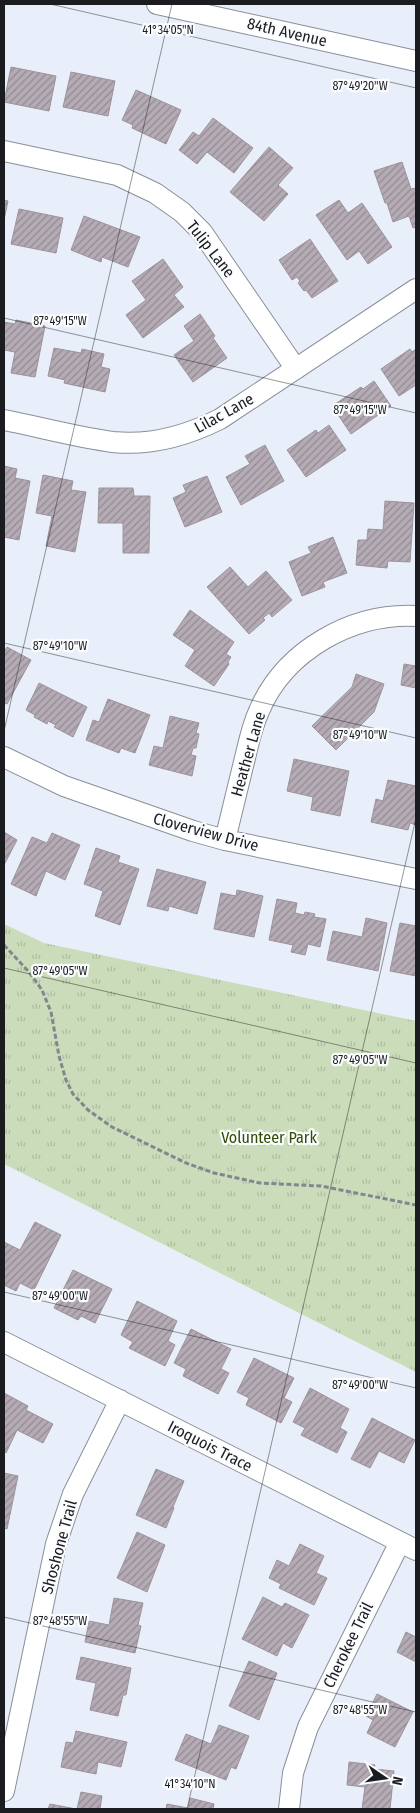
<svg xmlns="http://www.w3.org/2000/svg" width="420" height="1813" font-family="'Fira Sans Condensed',sans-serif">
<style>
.park{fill:url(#park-tufts)}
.building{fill:url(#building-hatch);stroke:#9c939c}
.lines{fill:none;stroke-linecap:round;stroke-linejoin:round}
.minor-casing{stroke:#8a8f99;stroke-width:22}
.path{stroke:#82868d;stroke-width:3;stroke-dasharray:5 2.5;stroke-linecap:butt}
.minor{stroke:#fff;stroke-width:20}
.ticks{fill:none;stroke:#1a1c20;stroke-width:1;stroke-opacity:0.45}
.labels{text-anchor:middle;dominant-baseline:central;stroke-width:4.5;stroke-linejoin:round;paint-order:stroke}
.street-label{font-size:16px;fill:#1a1c20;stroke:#fbfcfe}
.park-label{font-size:16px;fill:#314c03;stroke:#fbfcfe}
.ticks-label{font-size:12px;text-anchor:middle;fill:#1a1c20;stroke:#fbfcfe;stroke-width:4.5;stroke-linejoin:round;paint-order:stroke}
</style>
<defs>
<pattern id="park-tufts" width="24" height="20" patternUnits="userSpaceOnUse" patternTransform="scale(1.25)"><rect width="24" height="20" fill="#cbdcba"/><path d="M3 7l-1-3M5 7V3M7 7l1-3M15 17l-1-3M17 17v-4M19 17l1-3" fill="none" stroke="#aebca0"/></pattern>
<pattern id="building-hatch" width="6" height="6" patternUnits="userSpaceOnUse" patternTransform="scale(1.25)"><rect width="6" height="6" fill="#b5abb4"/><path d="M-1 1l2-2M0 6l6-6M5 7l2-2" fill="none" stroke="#928a92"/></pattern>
</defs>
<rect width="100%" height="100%" fill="#e9effa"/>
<path class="park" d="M4 924 44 943 416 1021V1372L4 1164Z"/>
<path class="building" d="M11 67 56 76 49 111 4 102Z
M71 72 115 81 108 116 63 107Z
M136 90 181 110 166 144 132 128 133 125 122 120Z
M213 118 253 148 234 173 207 152 197 164 179 150 193 132 199 136Z
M269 147 293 168 278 185 288 194 264 221 230 192Z
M402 162 411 189 416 188V227L413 228 409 216 393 222 387 203H385L374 171Z
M4 200 8 201 4 220Z
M339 200 348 213 362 203 392 247 368 264 359 251 347 260 316 215Z
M19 209 63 218 56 253 11 244Z
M84 216 140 237 128 267 102 257 101 262 71 250Z
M310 239 338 281 312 298 306 290 304 291 298 283 300 281 297 277 292 280 279 260Z
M163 259 183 287 174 295 184 307 143 338 126 315 146 300 132 281Z
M200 314 215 336 213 338 227 358 193 382 174 355 194 341 184 326Z
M16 320 45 326 35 377 11 373 15 352 4 350V322L15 324Z
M54 348 81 353 82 349 104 354 101 367 110 369 105 392 64 383 65 380 48 376Z
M410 349 412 352 416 349V385L399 396 381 369Z
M374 381 391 406 351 434 332 406 361 387 363 389Z
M329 425 346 450 306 477 287 450 316 430 318 433Z
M265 445 284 481 241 505 226 477 250 464 245 456Z
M4 466 17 469 15 478 30 481 19 540 4 537Z
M43 475 73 481 71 490 86 492 75 552 46 546 52 516 36 513Z
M207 476 222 512 185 527 173 498 186 492 183 485Z
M99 488H133L134 496H150L149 553H123V523H98Z
M385 501 414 503 410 562 388 561 387 568 356 565 358 540H367L368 529 383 530Z
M333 537 347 573 323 582 325 587 302 596 289 562 311 553 308 547Z
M230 567 248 587 266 571 292 600 272 617 269 613 263 618 265 620 249 634 207 587Z
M190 610 234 642 226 654 231 657 228 662 229 664 214 686 185 666 195 650 173 635Z
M7 647 31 660 7 704 4 703V652Z
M404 664 416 666V688L401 685Z
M356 674 384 684 374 712 336 750 312 726 352 687Z
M39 683 87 707 73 737 54 727 56 725 48 721 47 724 34 717 35 715 26 710Z
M108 699 150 715 135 753 121 748 119 753 86 740 93 720 99 722Z
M170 716 199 723 196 733 199 734 196 748H193L191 755 196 756 192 776 149 765 154 746 163 748Z
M294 759 349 771 340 816 311 810 313 797 287 791Z
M388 780 416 786V825L410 823 408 830 371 822 376 799 383 801Z
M4 832 17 840 4 865Z
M52 833 80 845 65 880 46 871 36 896 11 884 32 837 47 843Z
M96 848 120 856 118 862 139 869 120 925 95 916 103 891 84 884Z
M157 869 206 882 197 914 169 906 168 911 147 906Z
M237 890 263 896 254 937 214 929 221 893 236 896Z
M277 899 297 903 295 913 304 915 305 912 315 914 314 917 326 919 320 947 308 944 305 955 291 952 293 945 269 940Z
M366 918 387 923 378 971 327 960 333 931 362 937Z
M400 923 416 926V976L390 971Z
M35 1222 61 1235 34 1290 20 1283 16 1291 4 1285V1242L20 1250Z
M73 1270 112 1289 95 1323 81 1316 78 1320 54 1308Z
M137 1301 177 1321 168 1341 175 1345 165 1366 129 1348 133 1342 121 1335Z
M191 1329 231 1349 221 1369 229 1373 218 1394 183 1376 186 1369 174 1363Z
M254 1358 294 1378 284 1398 292 1402 281 1423 246 1405 249 1398 237 1392Z
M310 1388 349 1409 340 1428 347 1432 337 1453 301 1435 305 1428 293 1422Z
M4 1393 28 1406 26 1410 53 1424 43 1443 17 1430 6 1453 4 1451Z
M372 1418 415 1440 404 1463 379 1451 370 1468 351 1459Z
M156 1469 184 1481 173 1507 174 1508 166 1528 136 1515Z
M4 1473 18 1476 7 1529 4 1528Z
M137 1532 165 1545 147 1592 117 1578Z
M300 1544 324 1556 316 1573 327 1578 314 1605 279 1588 281 1584 269 1578 277 1560 289 1566Z
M263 1597 282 1607 285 1603 309 1615 292 1648 283 1643 277 1656 242 1639Z
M114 1598 143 1603 138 1625 141 1626 135 1653 85 1642 89 1621 109 1625Z
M406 1632 416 1637V1662L397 1652Z
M81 1657 131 1668 126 1695H123L118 1716 90 1710 96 1683 76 1679Z
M249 1661 277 1673 259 1720 229 1706Z
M377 1694 413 1712 395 1747 367 1733 373 1720 366 1716Z
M219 1725 249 1736 236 1769 231 1767 226 1780 175 1760 186 1734 211 1744Z
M76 1731 127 1742 121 1767 98 1762 96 1774 61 1767 66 1742 73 1743Z
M349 1762 375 1765 374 1769 394 1771 390 1809H362L365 1787 347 1785Z
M81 1792 102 1796 100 1809H77Z
M190 1798 214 1804 213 1809H166L167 1804 188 1808Z
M50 1804 76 1809H48Z"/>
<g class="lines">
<g class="minor-casing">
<path id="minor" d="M157 4 416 61
M4 151 117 175 155 193 182 212 202 232 296 369
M4 420C40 427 76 437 113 442 150 446 188 435 220 419L416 289
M4 757 64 786 193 831 225 840 416 879
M225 840C231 815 237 790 243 766 248 747 251 728 259 711 285 650 352 613 416 616
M4 1342 416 1550
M4 1791 56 1544 73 1494 120 1400
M289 1809 293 1773 308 1727 400 1542"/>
</g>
<path class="path" d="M4 945 29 972 42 990 51 1012 59 1056 66 1080 73 1094 88 1110 112 1127 186 1163 214 1173 260 1183 321 1186 416 1205"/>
<use href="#minor" class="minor"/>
</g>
<path class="ticks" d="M50 4 416 88M4 318 416 413M4 643 416 738M4 731 172 4M4 968 416 1063M4 1292 416 1388M4 1617 416 1712M187 1809 416 818"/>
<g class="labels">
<g class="street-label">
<text transform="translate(287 32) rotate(13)">84th Avenue</text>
<text transform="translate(211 249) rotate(52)">Tulip Lane</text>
<text transform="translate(224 413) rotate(-29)">Lilac Lane</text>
<text transform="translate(248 754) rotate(-74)">Heather Lane</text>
<text transform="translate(206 832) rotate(15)">Cloverview Drive</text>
<text transform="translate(210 1446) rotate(27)">Iroquois Trace</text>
<text transform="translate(59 1547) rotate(-75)">Shoshone Trail</text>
<text transform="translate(348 1645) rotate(-64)">Cherokee Trail</text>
</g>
<g class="park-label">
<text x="269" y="1137">Volunteer Park</text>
</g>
</g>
<g class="ticks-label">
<text x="168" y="34">41°34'05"N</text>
<text x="360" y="90">87°49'20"W</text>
<text x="60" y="325">87°49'15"W</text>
<text x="360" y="414">87°49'15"W</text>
<text x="60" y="650">87°49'10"W</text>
<text x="360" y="739">87°49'10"W</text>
<text x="60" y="975">87°49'05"W</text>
<text x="360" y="1064">87°49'05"W</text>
<text x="60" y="1300">87°49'00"W</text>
<text x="360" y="1389">87°49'00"W</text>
<text x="60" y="1625">87°48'55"W</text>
<text x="360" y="1714">87°48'55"W</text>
<text x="190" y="1788">41°34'10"N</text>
</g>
<rect width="420" height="1813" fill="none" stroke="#1a1c20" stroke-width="10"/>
<g transform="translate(385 1778) rotate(103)" stroke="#fbfcfe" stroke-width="4" paint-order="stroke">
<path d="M0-4L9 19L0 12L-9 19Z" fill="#1a1c20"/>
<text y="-8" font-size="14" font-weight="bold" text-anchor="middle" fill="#1a1c20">N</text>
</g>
</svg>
